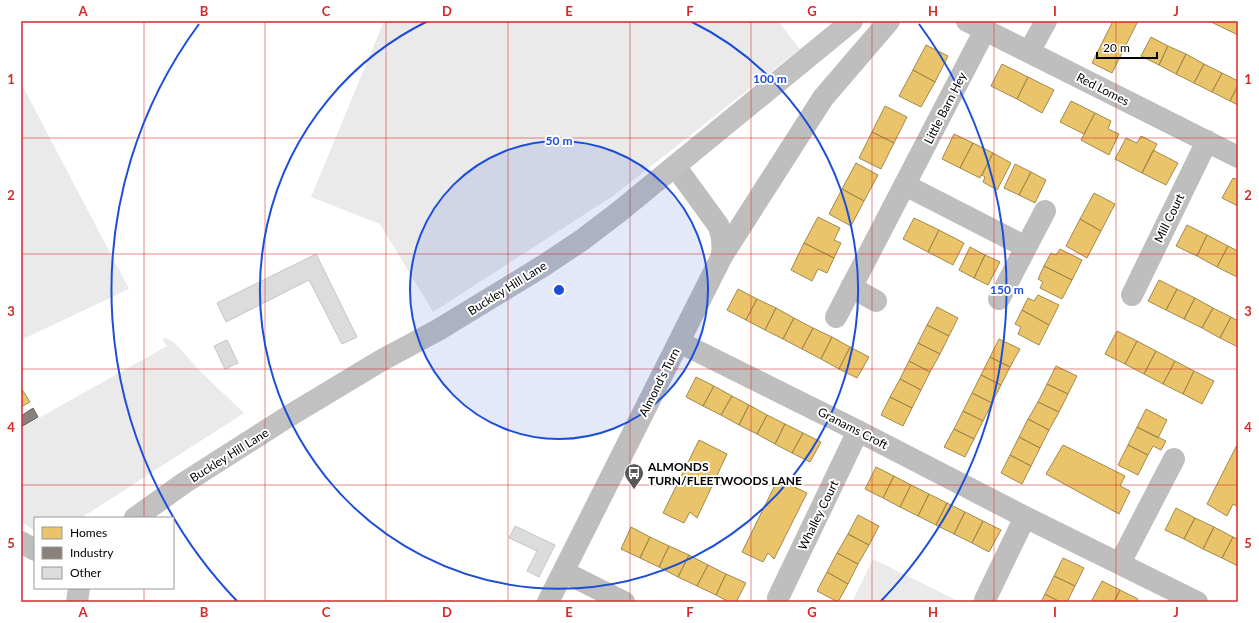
<svg xmlns="http://www.w3.org/2000/svg" width="1259" height="623" font-family="Lato,sans-serif">
<style>
.green{fill:#eaeaea}
.homes{fill:#e9c46a;stroke:#a3894a}
.industry{fill:#8a817c;stroke:#615a57}
.building{fill:#dcdcdc;stroke:#c5c5c5}
.lines{fill:none;stroke-linecap:round;stroke-linejoin:round}
.minor{stroke:#bebebe;stroke-width:22}
.tertiary{stroke:#bebebe;stroke-width:22}
.secondary{stroke:#c1c1c1;stroke-width:22}
.grid{fill:none;stroke:#d62828;stroke-width:1;stroke-opacity:0.55}
.ring{fill:none;stroke:#1d4ed8;stroke-width:2}
.labels{text-anchor:middle;dominant-baseline:central;stroke-width:4;stroke-linejoin:round;paint-order:stroke}
.street-label{font-size:12px;fill:#000;stroke:#fff}
.poi-label{font-size:12px;font-weight:bold;fill:#000;stroke:#fff;text-anchor:start}
.centre{fill:#1d4ed8;stroke:#fff;stroke-width:2}
.ring-label{font-size:12px;text-anchor:middle;font-weight:bold;fill:#1d4ed8;stroke:#fff;stroke-width:4;stroke-linejoin:round;paint-order:stroke}
.neatline{fill:none;stroke:#d62828;stroke-width:1.5}
.grid-label{font-size:13px;text-anchor:middle;font-weight:bold;fill:#d62828}
</style>
<rect width="100%" height="100%" fill="#fff"/>
<path class="green" d="M384 21H778L800 49 613 196 433 312 380 224 311 197Z
M21 83 129 289 21 340Z
M165 338 174 342 202 373 244 413 81 518H35V531L23 523 21 520V428L167 346 162 339Z
M873 559 960 602H852Z"/>
<path class="homes" d="M1113 21H1138L1112 73 1092 63Z
M1209 21H1238V35Z
M1151 37 1168 46 1159 65 1141 56Z
M926 45 948 56 935 82 913 70Z
M1168 46 1186 54 1176 74 1159 65Z
M1186 54 1204 64 1194 83 1176 74Z
M1002 64 1028 77 1017 99 991 86Z
M1204 64 1222 73 1212 92 1194 83Z
M913 70 935 82 921 107 899 96Z
M1222 73 1238 81V85L1230 101 1212 92Z
M1028 77 1054 90 1042 113 1017 99Z
M1238 85V105L1230 101Z
M1071 101 1095 113 1084 134 1060 122Z
M885 106 907 117 894 143 872 132Z
M1095 113 1111 121 1108 129 1119 134 1109 155 1081 140Z
M872 132 894 143 881 169 859 158Z
M954 134 973 143 960 168 942 159Z
M1141 136 1157 144 1142 173 1115 159 1126 138 1137 143Z
M973 143 993 153 980 178 960 168Z
M1153 150 1178 163 1166 185 1142 173Z
M993 153 1011 163 997 190 983 182 985 177 982 175Z
M856 163 878 175 864 201 842 189Z
M1015 164 1031 172 1019 195 1004 188Z
M1031 172 1046 180 1035 203 1019 195Z
M1233 178 1238 180V206L1222 198Z
M842 189 864 201 851 226 829 214Z
M1094 193 1115 204 1101 231 1080 219Z
M818 217 840 228 834 240 841 243 834 258 804 243Z
M914 218 939 230 928 252 903 239Z
M1080 219 1101 231 1087 258 1066 246Z
M1187 225 1207 235 1197 256 1176 246Z
M939 230 964 243 953 265 928 252Z
M1207 235 1228 246 1217 267 1197 256Z
M804 243 834 258 827 273 818 269 812 281 791 270Z
M1228 246 1238 251 1237 277 1217 267Z
M970 247 985 255 974 278 959 270Z
M1060 249 1082 260 1072 280 1044 266 1051 253 1056 255Z
M985 255 1000 262 988 285 974 278Z
M1044 266 1072 280 1062 299 1040 288 1043 282 1038 279Z
M1159 280 1177 289 1166 310 1148 301Z
M738 289 757 299 746 320 727 310Z
M1177 289 1195 298 1184 319 1166 310Z
M1038 295 1059 305 1049 325 1022 310 1028 298 1034 301Z
M1195 298 1213 308 1202 328 1184 319Z
M757 299 776 308 765 330 746 320Z
M937 307 958 318 949 336 927 325Z
M776 308 794 318 783 339 765 330Z
M1213 308 1231 317 1220 338 1202 328Z
M1022 310 1049 325 1039 345 1018 334 1021 327 1015 324Z
M1231 317 1238 321V347L1220 338Z
M794 318 813 328 802 349 783 339Z
M927 325 949 336 940 354 918 343Z
M813 328 832 337 821 359 802 349Z
M1117 331 1137 341 1125 364 1105 354Z
M832 337 850 347 839 369 821 359Z
M999 339 1020 349 1010 367 990 357Z
M1137 341 1156 351 1144 374 1125 364Z
M918 343 940 354 930 372 909 361Z
M850 347 869 357 857 378 839 369Z
M1156 351 1175 361 1163 384 1144 374Z
M990 357 1010 367 1001 385 981 375Z
M909 361 930 372 921 390 900 379Z
M1175 361 1194 371 1183 394 1163 384Z
M1056 366 1077 376 1068 394 1047 384Z
M1194 371 1214 381 1202 404 1183 394Z
M981 375 1001 385 992 403 972 393Z
M696 377 714 386 703 406 686 397Z
M900 379 921 390 912 408 890 397Z
M1047 384 1068 394 1059 412 1038 402Z
M714 386 732 396 721 415 703 406Z
M21 388 30 402 21 407Z
M972 393 992 403 983 421 963 411Z
M732 396 749 405 739 425 721 415Z
M890 397 912 408 903 426 881 415Z
M1038 402 1059 412 1049 430 1028 419Z
M749 405 767 415 757 434 739 425Z
M1146 409 1167 420 1158 438 1137 427Z
M963 411 983 421 974 439 954 429Z
M767 415 785 424 775 444 757 434Z
M1028 419 1049 430 1040 448 1019 437Z
M785 424 803 433 792 453 775 444Z
M1137 427 1166 441 1161 450 1153 446 1148 455 1128 445Z
M954 429 974 439 965 457 944 447Z
M803 433 821 442 810 462 792 453Z
M1019 437 1040 448 1031 466 1010 455Z
M699 440 727 454 697 518 690 512 684 523 663 513Z
M1238 443V507L1233 504 1227 516 1207 504Z
M1063 445 1125 476 1120 486 1130 491 1119 514 1046 474Z
M1128 445 1148 455 1138 475 1118 465Z
M1010 455 1031 466 1022 484 1001 473Z
M876 467 894 476 883 498 865 489Z
M894 476 911 485 900 507 883 498Z
M778 479 807 493 774 559 768 553 763 562 742 552Z
M911 485 929 494 918 516 900 507Z
M929 494 947 503 936 525 918 516Z
M947 503 965 512 954 534 936 525Z
M1176 508 1195 518 1184 539 1165 530Z
M965 512 983 521 972 543 954 534Z
M858 515 879 526 869 545 848 534Z
M1195 518 1214 527 1203 549 1184 539Z
M983 521 1001 530 989 552 972 543Z
M631 527 650 537 640 558 621 549Z
M1214 527 1233 537 1222 558 1203 549Z
M848 534 869 545 858 564 837 553Z
M650 537 669 546 659 567 640 558Z
M1233 537 1238 539V566L1222 558Z
M669 546 689 555 678 577 659 567Z
M837 553 858 564 848 584 827 572Z
M689 555 708 565 697 586 678 577Z
M1063 558 1084 568 1075 586 1054 576Z
M708 565 726 574 716 595 697 586Z
M827 572 848 584 838 602 817 591Z
M726 574 746 583 736 602H729L716 595Z
M1054 576 1075 586 1067 602H1060L1045 594Z
M1102 581 1120 590 1114 602H1091Z
M1120 590 1138 599 1137 602H1114Z
M1045 594 1060 602H1041Z"/>
<path class="industry" d="M33 408 38 417 21 427V416Z"/>
<path class="building" d="M316 254 357 337 342 344 309 280 226 322 217 303Z
M227 340 238 363 225 369 214 346Z
M515 526 555 545 539 577 527 571 537 551 509 538Z"/>
<g class="lines">
<path class="minor" d="M967 21 1238 157
M1029 52 1046 21
M905 185 1026 247
M851 287 876 301
M1132 295 1207 141
M999 299 1045 211
M836 317 985 30
M679 342 858 431 1025 517 1197 602
M1120 563 1174 459
M564 572 624 602
M778 598 858 431
M985 600 1025 517"/>
<path class="tertiary" d="M722 256 823 98 889 21
M21 542 35 550
M548 602 722 256C723 245 723 235 718 225L675 166"/>
<path class="secondary" d="M135 518 184 483 289 416 382 360 438 330 543 266 582 240 620 211 852 21
M77 602 79 588"/>
</g>
<path class="grid" d="M144 21V518M265 21V602M386 21V602M508 21V602M630 21V602M751 21V602M872 21V602M994 21V602M1116 21V602M21 138H1238M21 254H1238M21 369H1238M21 485H1238M144 588V602"/>
<circle cx="559" cy="290" r="149" fill="#1d4ed8" fill-opacity=".12"/>
<g class="ring">
<circle cx="559" cy="290" r="149"/>
<path d="M690 21A299 299 0 1 1 428 21"/>
<path d="M237 601A448 448 0 0 1 199 24M919 24A448 448 0 0 1 881 601"/>
</g>
<defs>
<g id="bus-pin" transform="scale(1)"><path d="M0 17L-7.5 6A9.5 9.5 0 1 1 7.5 6Z" fill="#595959" stroke="#fff"/><path d="M-5-6H5V4H4V6H2V4H-2V6H-4V4H-5ZM-3.5-4V0h7V-4ZM-3.5 1.2v1.5H-2V1.2ZM2 1.2v1.5H3.5V1.2Z" fill="#fff"/></g>
</defs>
<g fill-rule="evenodd">
<use href="#bus-pin" x="634" y="473"/>
</g>
<g class="labels">
<g class="street-label">
<text transform="translate(1103 89) rotate(27)">Red Lomes</text>
<text transform="translate(945 108) rotate(-63)">Little Barn Hey</text>
<text transform="translate(1169 218) rotate(-64)">Mill Court</text>
<text transform="translate(507 288) rotate(-32)">Buckley Hill Lane</text>
<text transform="translate(659 382) rotate(-63)">Almond's Turn</text>
<text transform="translate(853 428) rotate(27)">Granams Croft</text>
<text transform="translate(229 455) rotate(-32)">Buckley Hill Lane</text>
<text transform="translate(818 515) rotate(-64)">Whalley Court</text>
</g>
<g class="poi-label">
<text x="648" y="466">ALMONDS<tspan x="648" dy="14">TURN/FLEETWOODS LANE</tspan></text>
</g>
</g>
<circle cx="559" cy="290" r="6" class="centre"/>
<g class="ring-label">
<text x="770" y="83">100 m</text>
<text x="559" y="145">50 m</text>
<text x="1007" y="294">150 m</text>
</g>
<rect width="1259" height="623" fill="none" stroke="#ffffff" stroke-width="44"/>
<rect x="34" y="517" width="140" height="72" fill="#ffffff" stroke="#999999"/>
<rect x="42" y="527" width="20" height="12" fill="#e9c46a" stroke="#999999"/>
<text x="70" y="537" font-size="12" fill="#000000">Homes</text>
<rect x="42" y="547" width="20" height="12" fill="#8a817c" stroke="#999999"/>
<text x="70" y="557" font-size="12" fill="#000000">Industry</text>
<rect x="42" y="567" width="20" height="12" fill="#dcdcdc" stroke="#999999"/>
<text x="70" y="577" font-size="12" fill="#000000">Other</text>
<path d="M1097 52v6h60v-6" fill="none" stroke="#000000" stroke-width="2"/>
<text x="1103" y="52" font-size="12" fill="#000000" stroke="#ffffff" stroke-width="3" paint-order="stroke">20 m</text>
<rect x="22" y="22" width="1215" height="579" class="neatline"/>
<g class="grid-label">
<text x="83" y="16">A</text>
<text x="204" y="16">B</text>
<text x="326" y="16">C</text>
<text x="447" y="16">D</text>
<text x="569" y="16">E</text>
<text x="690" y="16">F</text>
<text x="812" y="16">G</text>
<text x="933" y="16">H</text>
<text x="1055" y="16">I</text>
<text x="1176" y="16">J</text>
<text x="11" y="84">1</text>
<text x="1248" y="84">1</text>
<text x="11" y="200">2</text>
<text x="1248" y="200">2</text>
<text x="11" y="316">3</text>
<text x="1248" y="316">3</text>
<text x="11" y="432">4</text>
<text x="1248" y="432">4</text>
<text x="11" y="548">5</text>
<text x="1248" y="548">5</text>
<text x="83" y="617">A</text>
<text x="204" y="617">B</text>
<text x="326" y="617">C</text>
<text x="447" y="617">D</text>
<text x="569" y="617">E</text>
<text x="690" y="617">F</text>
<text x="812" y="617">G</text>
<text x="933" y="617">H</text>
<text x="1055" y="617">I</text>
<text x="1176" y="617">J</text>
</g>
</svg>
